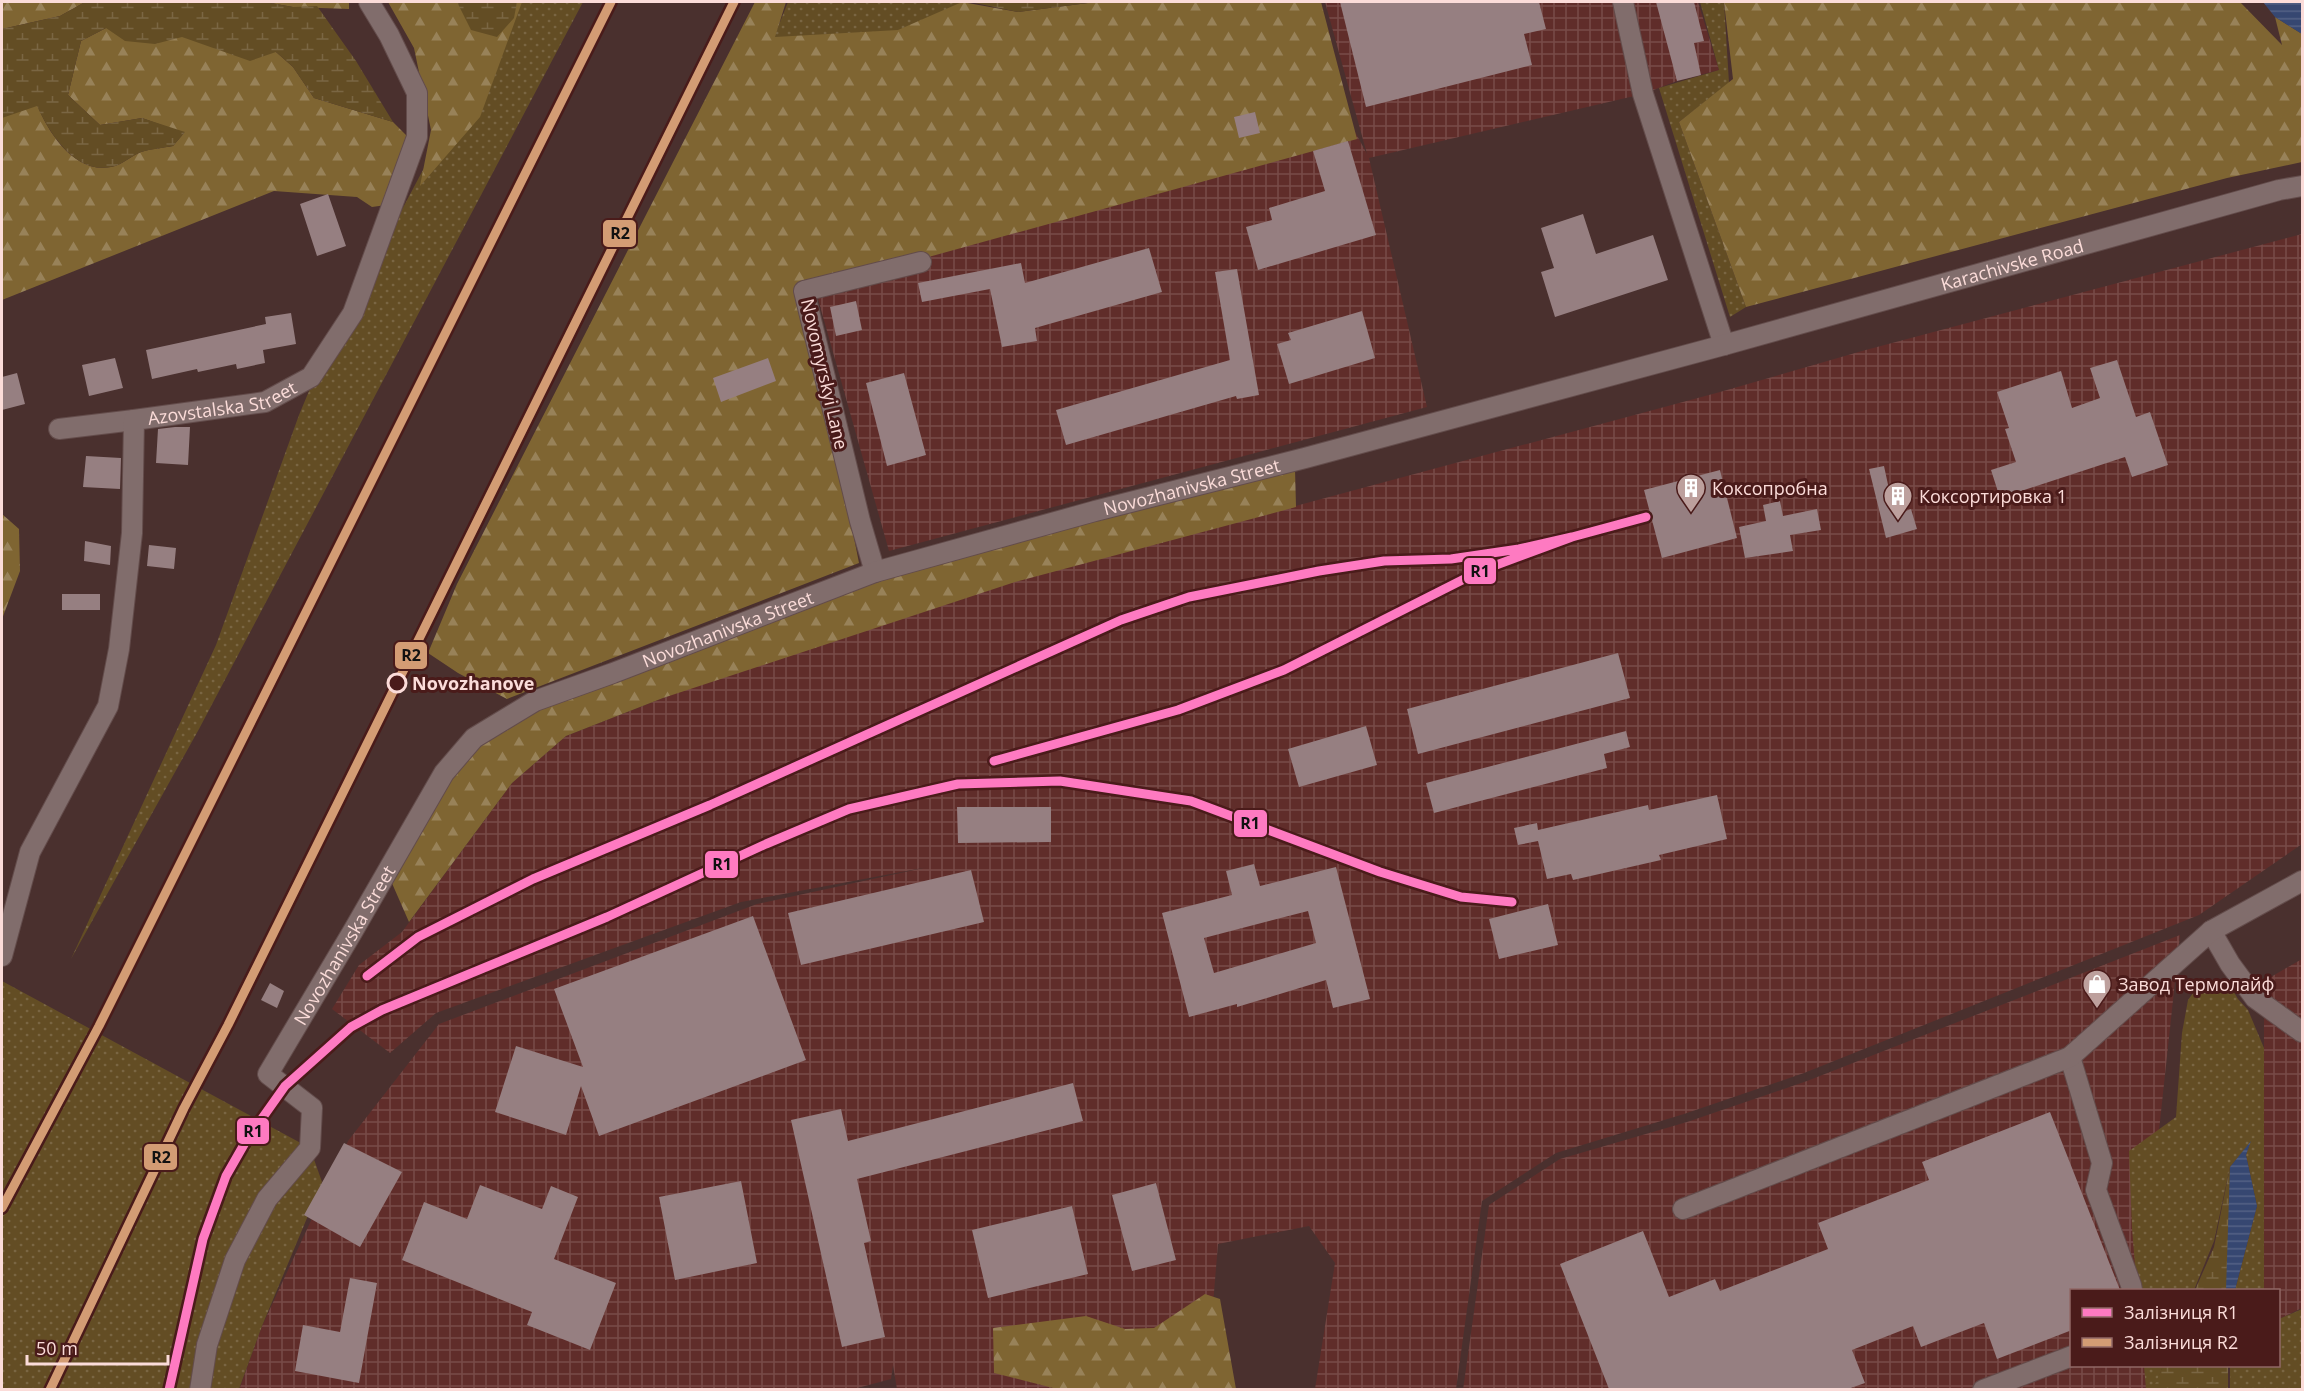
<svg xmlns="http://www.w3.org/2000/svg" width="2304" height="1391" font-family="'Open Sans',sans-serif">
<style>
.industrial{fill:url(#industrial-grid)}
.grass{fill:url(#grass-dots)}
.forest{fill:url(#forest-firs)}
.wetland{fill:url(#wetland-marsh)}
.water{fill:url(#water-rules)}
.building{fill:#967f81;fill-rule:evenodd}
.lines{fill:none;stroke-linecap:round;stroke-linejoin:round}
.minor-casing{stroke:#634c4b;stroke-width:22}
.minor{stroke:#816d6c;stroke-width:20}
.rail-1-casing{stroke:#4a1b1a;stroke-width:14}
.rail-2-casing{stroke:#4a1b1a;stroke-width:14}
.rail-1{stroke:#fe7ac1;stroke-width:9}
.rail-2{stroke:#d39c74;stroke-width:9}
.stop-dot{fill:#4a1b1a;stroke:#fbdcd9;stroke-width:3}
.labels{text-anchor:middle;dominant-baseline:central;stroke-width:6;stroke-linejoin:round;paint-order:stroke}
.street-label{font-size:18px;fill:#fbdcd9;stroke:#4a1b1a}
.poi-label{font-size:18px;fill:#fbdcd9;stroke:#4a1b1a;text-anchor:start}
.stop-label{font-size:18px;font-weight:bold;fill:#fbdcd9;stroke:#4a1b1a;text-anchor:start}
.line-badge{stroke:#4a1b1a;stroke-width:2}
.pale-badge-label{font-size:16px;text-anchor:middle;font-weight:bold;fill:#111}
</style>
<defs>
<pattern id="industrial-grid" width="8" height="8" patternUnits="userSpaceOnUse" patternTransform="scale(1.5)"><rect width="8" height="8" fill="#602d2a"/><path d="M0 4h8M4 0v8" fill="none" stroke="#784b48"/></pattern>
<pattern id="grass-dots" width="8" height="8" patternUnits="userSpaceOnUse" patternTransform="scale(1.5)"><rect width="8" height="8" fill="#634d24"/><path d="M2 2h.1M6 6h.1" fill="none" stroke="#7a6643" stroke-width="1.8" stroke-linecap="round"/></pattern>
<pattern id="forest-firs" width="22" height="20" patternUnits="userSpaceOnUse" patternTransform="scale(1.5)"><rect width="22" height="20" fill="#7f6532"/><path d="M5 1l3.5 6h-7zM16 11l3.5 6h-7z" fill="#988259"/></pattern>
<pattern id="wetland-marsh" width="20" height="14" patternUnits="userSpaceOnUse" patternTransform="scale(1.5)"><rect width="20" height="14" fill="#634d24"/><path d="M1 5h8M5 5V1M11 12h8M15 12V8" fill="none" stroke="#7a6643"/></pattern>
<pattern id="water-rules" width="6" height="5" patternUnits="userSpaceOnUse" patternTransform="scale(1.5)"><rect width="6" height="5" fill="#364771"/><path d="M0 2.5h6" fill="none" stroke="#546185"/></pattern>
</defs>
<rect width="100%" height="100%" fill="#4a302e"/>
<path class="industrial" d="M1325 2H1698L1719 70 1677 81 1643 94 1369 158 1427 407 889 551 809 267 1354 130 1367 154Z
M2302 234V844L2199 915 1804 1073 1684 1114 1556 1153 1482 1201 1456 1389H1315L1335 1263 1309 1226 1218 1244 1206 1389H897L893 1365 891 1379 850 1390H239L262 1326 348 1141 439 1024 757 904 928 867 741 902 436 1013 390 1053 332 1009 359 965 402 932 512 783 566 736 732 671 1005 584 1720 392 1862 351Z
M2180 935 2145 1261 2146 1290H2072V1366H2147V1389L1463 1390 1489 1205 1560 1159 1687 1122 1807 1081Z
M2302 959V1308L2279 1319 2278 1290H2264V981Z"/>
<path class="grass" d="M520 2H583L199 729 71 959 216 645 299 415 322 360 432 153Z
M788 2H961L915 40 774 37Z
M1700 2H1724L1729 83 1679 122 1746 307 1730 317 1659 88 1719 70Z
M2 981 310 1148 322 1182 262 1326 239 1389H2Z
M2210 985 2232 989 2238 999 2248 1010 2264 1048V1290H2235L2257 1206 2246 1155 2250 1143 2230 1167 2214 1241 2194 1290H2137L2132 1228 2129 1151 2176 1117 2182 1033 2188 1000 2196 989Z
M2302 1309V1389H2230V1366H2278L2279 1319Z
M2144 1366H2163L2154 1389H2146Z"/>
<path class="forest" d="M2 2H85L60 16 2 29Z
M265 2H349V9L293 7Z
M388 2H522L480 117 420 186 431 130 414 48Z
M755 2H786L775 37 898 30 962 2 1018 12 1096 2H1321L1357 139 805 291 859 563 507 699 458 673 428 653 457 584Z
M1724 2H2240L2282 45 2275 17 2302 34V162L2227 178 1746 307 1679 122 1733 79Z
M106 28 183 34 276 52 293 67 314 98 393 122 407 136 393 204 372 207 357 197 274 191 2 300V116L37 105C49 134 75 174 111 167 122 165 131 156 141 152 150 149 163 148 173 146L184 133 142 118 100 125 68 95 81 41Z
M1295 469 1296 507 1015 582 663 698 566 736 512 783 409 922 391 881 454 761 512 715 875 572Z
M2 514 19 529 20 571 2 619Z
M1205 1294 1220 1299 1236 1389H1057L994 1373 993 1328 1086 1316 1125 1329 1154 1328Z"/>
<path class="wetland" d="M85 2H265L293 7 317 6 356 61 393 122 314 98 293 67 276 52 250 61 182 37 155 44 125 41 106 28 81 41 68 95 100 125 142 118 185 132 173 146C163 148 151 149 141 152 131 156 122 165 111 167 75 174 50 134 37 106L2 118V29L60 16Z
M457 2H517L514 18 497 37 471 30Z
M970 2H1096L1018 12Z
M2230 1167 2229 1290H2195L2214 1247Z
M2163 1366H2228V1389H2153Z"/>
<path class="water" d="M2263 2H2302V34L2275 17Z
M2251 1141 2246 1155 2257 1206 2235 1290H2226L2230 1167Z"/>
<path class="building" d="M1340 2H1539L1546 29 1524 34 1532 65 1366 107Z
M1656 2H1694L1704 41 1694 43 1701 75 1677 81Z
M1255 112 1260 133 1239 138 1234 117Z
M1348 141 1376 235 1258 270 1246 227 1272 220 1269 208 1325 191 1313 151Z
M328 194 346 246 317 256 300 204Z
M1583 214 1596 254 1653 235 1668 280 1555 317 1541 272 1554 268 1541 228Z
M1149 248 1162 292 1035 328 1037 341 1002 347 990 289 922 302 918 283 1021 263 1025 283Z
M1237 269 1259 395 1237 399 1236 396 1066 445 1056 410 1230 360 1215 272Z
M856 301 862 330 836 336 830 307Z
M1362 311 1375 358 1289 384 1277 344 1291 340 1288 333Z
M291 313 296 344 263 350 265 363 237 369 236 364 198 372 197 369 152 379 146 350 266 324 265 317Z
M115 358 123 388 89 396 82 365Z
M768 358 776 381 721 402 713 378Z
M2117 360 2136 417 2150 412 2168 465 2132 477 2125 457 2000 498 1991 470 2016 462 2005 429 2009 428 1997 392 2061 371 2072 408 2100 398 2090 368Z
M17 373 25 404 2 410V377Z
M904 373 926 455 887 466 866 383Z
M175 427H190L188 465 156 463 158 429Z
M86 456 121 458 120 489 83 487Z
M1884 466 1890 494 1895 493 1900 513 1911 509 1917 529 1886 538 1869 469Z
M1720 470 1737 538 1662 558 1644 490Z
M1780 501 1783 516 1817 509 1821 530 1790 535 1793 551 1745 558 1739 527 1766 521 1763 505Z
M85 541 111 546 110 565 84 561Z
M149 545 176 548 174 569 147 566Z
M62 594H100V610H62Z
M1618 653 1630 698 1418 754 1407 709Z
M1366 726 1377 765 1299 787 1288 749Z
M1626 731 1630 747 1604 754 1607 768 1434 813 1426 783Z
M1717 795 1727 839 1659 855 1661 860 1573 880 1571 874 1547 879 1538 841 1518 845 1514 828 1537 823 1538 830 1648 805 1649 810Z
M957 807H1051V842L958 843Z
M1254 864 1260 886 1336 867 1370 999 1333 1008 1326 980 1237 1007V1004L1189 1017 1162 913 1232 895 1226 871ZM1308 911 1316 943 1214 973 1204 938Z
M971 870 984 922 801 965 788 913Z
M1548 904 1558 945 1499 959 1489 919Z
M753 916 806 1060 599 1136 581 1086 566 1135 495 1112 516 1046 583 1067 554 989Z
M270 983 284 991 277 1008 261 1000Z
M1073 1083 1083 1121 857 1179 871 1241 864 1243 885 1337 842 1347 791 1120 841 1109 848 1141Z
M2050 1112 2120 1290H2072V1330L1997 1359 1984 1323 1921 1347 1913 1326 1852 1350 1865 1383 1848 1389H1609L1560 1264 1643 1231 1669 1297 1715 1279 1720 1291 1828 1249 1818 1223 1929 1180 1922 1162Z
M344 1143 402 1172 360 1247 304 1215Z
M741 1181 757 1263 675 1280 659 1197Z
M1156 1183 1176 1260 1132 1271 1112 1195Z
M480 1185 542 1209 551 1186 578 1197 554 1259 616 1283 590 1350 527 1325 532 1312 402 1260 424 1202 467 1219Z
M1072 1206 1088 1274 988 1298 972 1230Z
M350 1278 377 1283 359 1383 295 1371 303 1325 340 1332Z"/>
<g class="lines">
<g class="minor-casing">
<g id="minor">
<path d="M1623 2 1643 94 1724 345"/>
<path d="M59 429 134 420"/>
<path d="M875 572 860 521 804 291 921 262"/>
<path d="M2211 931 2230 964 2255 998 2302 1032"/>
<path id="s1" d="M2 956 30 852 108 706 119 649 132 533 134 420 265 402 311 377 353 313 417 137V93L389 35 369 2"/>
<path d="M2070 1057 2102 1163 2096 1190 2131 1285 2132 1290"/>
<path d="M1683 1209 2070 1057 2211 931 2302 881"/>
<path id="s2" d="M200 1390 207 1345 235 1260 267 1199 310 1148 312 1108 268 1074 353 931 444 773 474 738 535 701 613 673 875 572 1095 511 1305 458 1724 345 2279 190 2302 186"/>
<path d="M1983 1390 2072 1356"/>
</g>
</g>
<use href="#minor" class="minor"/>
<g class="rail-1-casing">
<path id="rail-1" d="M994 761 1178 710 1284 670 1480 571 1572 537 1646 517
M367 976 418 937 533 879 710 805 1121 620 1189 597 1319 571 1384 561 1451 559 1519 549 1572 537
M169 1390 203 1239 226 1176 246 1141 285 1086 351 1027 382 1010 607 917 766 844 849 809 958 784 1060 781 1191 801 1380 872 1461 897 1512 902"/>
</g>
<g class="rail-2-casing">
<path id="rail-2" d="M2 1208 99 1026 611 2
M50 1390 184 1108 228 1025 734 2"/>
</g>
<use href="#rail-1" class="rail-1"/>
<use href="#rail-2" class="rail-2"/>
</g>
<defs>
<g id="building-pin" transform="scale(1.5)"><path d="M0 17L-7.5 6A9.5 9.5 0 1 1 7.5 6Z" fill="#bda09d" stroke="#4a1b1a"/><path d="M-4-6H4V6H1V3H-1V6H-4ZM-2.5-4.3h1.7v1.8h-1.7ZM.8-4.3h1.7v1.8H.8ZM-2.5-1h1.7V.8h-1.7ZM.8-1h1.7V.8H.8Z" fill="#fff"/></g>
<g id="shop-pin" transform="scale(1.5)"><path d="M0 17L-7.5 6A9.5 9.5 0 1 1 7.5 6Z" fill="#bda09d" stroke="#4a1b1a"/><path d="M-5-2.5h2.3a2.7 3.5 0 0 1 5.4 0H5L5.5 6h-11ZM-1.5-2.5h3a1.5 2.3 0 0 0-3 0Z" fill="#fff"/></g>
</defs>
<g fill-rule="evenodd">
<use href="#building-pin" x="1691" y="488"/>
<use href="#building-pin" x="1898" y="496"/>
<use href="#shop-pin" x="2097" y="984"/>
</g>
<circle class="stop-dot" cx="397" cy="683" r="9"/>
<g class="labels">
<g class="street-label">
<text stroke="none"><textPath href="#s2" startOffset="2374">Karachivske Road</textPath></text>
<text transform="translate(825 374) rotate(77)">Novomyrskyi Lane</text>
<text stroke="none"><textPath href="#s1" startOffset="651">Azovstalska Street</textPath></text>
<text stroke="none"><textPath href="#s2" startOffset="1524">Novozhanivska Street</textPath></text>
<text stroke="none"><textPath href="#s2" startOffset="1038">Novozhanivska Street</textPath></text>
<text stroke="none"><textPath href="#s2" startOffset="516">Novozhanivska Street</textPath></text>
</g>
<g class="poi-label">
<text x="1712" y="488">Коксопробна</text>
<text x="1919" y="496">Коксортировка 1</text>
<text x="2118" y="984">Завод Термолайф</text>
</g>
<g class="stop-label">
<text x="412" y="683">Novozhanove</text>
</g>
</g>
<g class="line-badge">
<rect x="602" y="219" width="35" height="29" rx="6" fill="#d39c74"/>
<rect x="1463" y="557" width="34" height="28" rx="6" fill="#fe7ac1"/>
<rect x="394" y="641" width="34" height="29" rx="6" fill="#d39c74"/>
<rect x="1233" y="809" width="35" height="29" rx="6" fill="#fe7ac1"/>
<rect x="704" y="850" width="35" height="29" rx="6" fill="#fe7ac1"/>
<rect x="236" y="1117" width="34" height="28" rx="6" fill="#fe7ac1"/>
<rect x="143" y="1143" width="35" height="28" rx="6" fill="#d39c74"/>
</g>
<g class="pale-badge-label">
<text x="620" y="239">R2</text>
<text x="1480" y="577">R1</text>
<text x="411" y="661">R2</text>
<text x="1250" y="829">R1</text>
<text x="722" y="870">R1</text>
<text x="253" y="1137">R1</text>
<text x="161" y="1163">R2</text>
</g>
<rect width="2304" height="1391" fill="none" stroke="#fbdcd9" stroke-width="6"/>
<rect x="2070" y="1289" width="210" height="78" fill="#4a1b1a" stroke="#916866" stroke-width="1.5"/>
<rect x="2082" y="1308" width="30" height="9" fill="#fe7ac1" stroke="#916866" stroke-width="1.5"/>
<text x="2124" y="1319" font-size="18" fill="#fbdcd9">Залізниця R1</text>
<rect x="2082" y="1338" width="30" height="9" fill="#d39c74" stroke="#916866" stroke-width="1.5"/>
<text x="2124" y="1349" font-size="18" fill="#fbdcd9">Залізниця R2</text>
<path d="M27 1355v9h141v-9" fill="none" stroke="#fbdcd9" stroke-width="3"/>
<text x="36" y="1355" font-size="18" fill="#fbdcd9" stroke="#4a1b1a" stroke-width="4.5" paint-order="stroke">50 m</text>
</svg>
